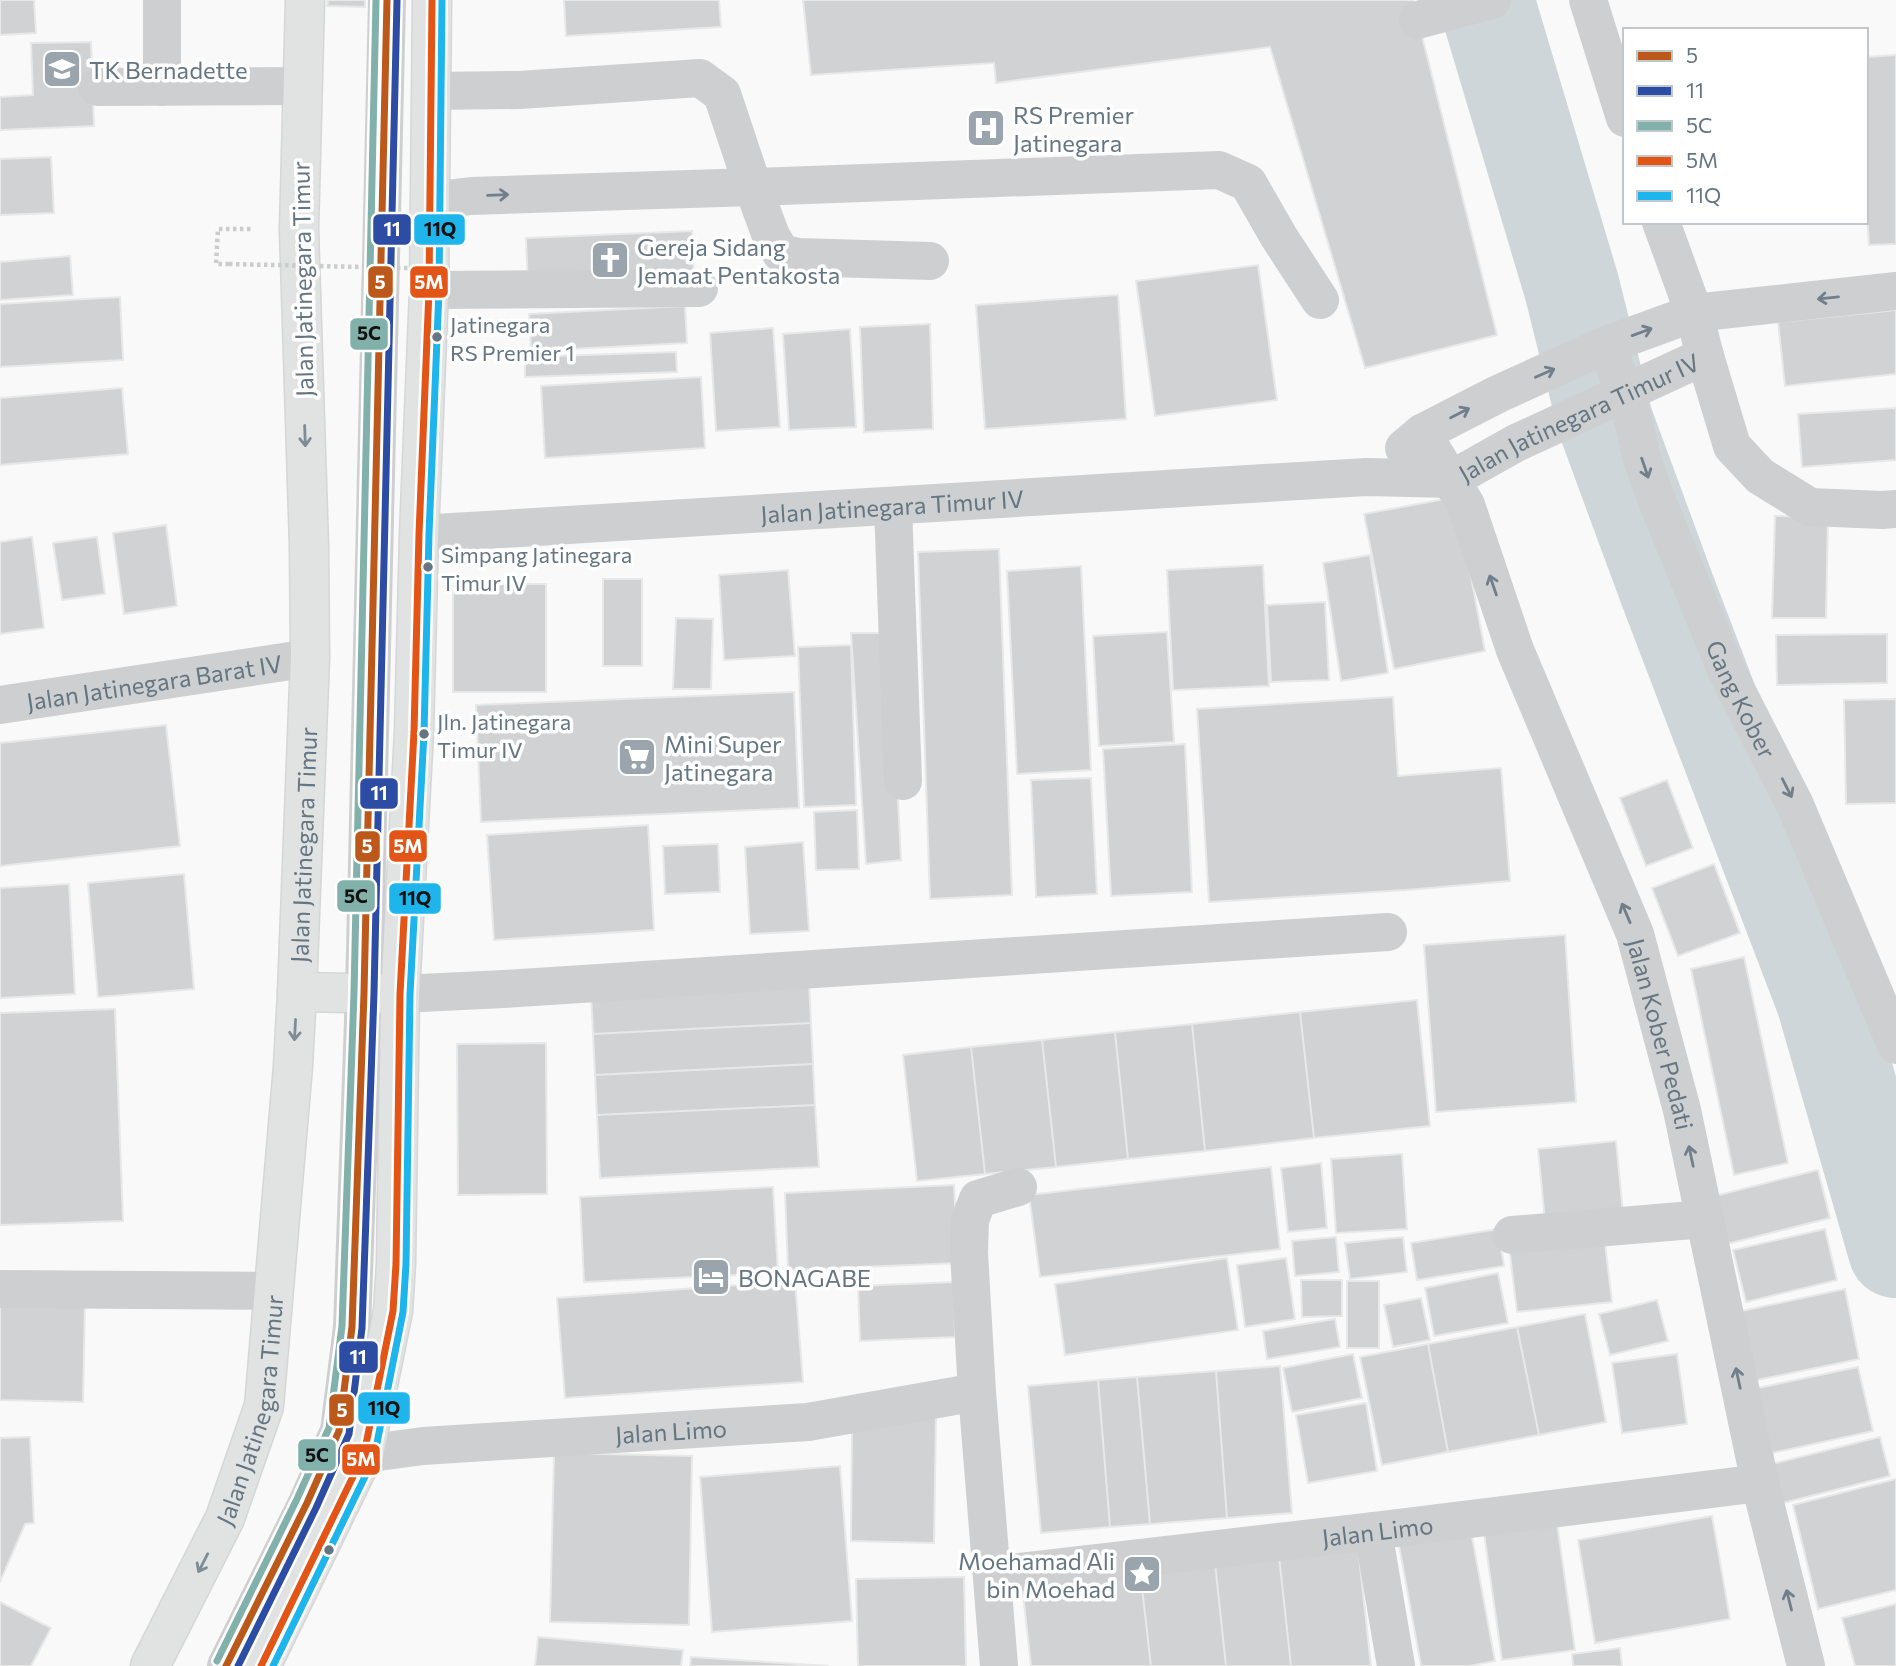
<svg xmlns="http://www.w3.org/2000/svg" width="1896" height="1666" font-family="Commissioner,sans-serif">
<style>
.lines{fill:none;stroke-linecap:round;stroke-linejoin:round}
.river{stroke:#ced6d9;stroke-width:96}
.building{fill:#d0d2d3;stroke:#e8e8e8;stroke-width:2}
.major-casing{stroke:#d5d6d7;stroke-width:41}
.path{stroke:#cbcccd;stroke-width:4.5;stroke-dasharray:3.5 3.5;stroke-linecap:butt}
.minor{stroke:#cecfd0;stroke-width:38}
.major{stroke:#e1e2e2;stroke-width:38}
.path-bridge{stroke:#cbcccd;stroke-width:4.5;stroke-dasharray:3.5 3.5;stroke-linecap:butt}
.bus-1-casing{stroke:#fff;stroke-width:12}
.bus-2-casing{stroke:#fff;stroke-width:12}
.bus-3-casing{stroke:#fff;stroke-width:12}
.bus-4-casing{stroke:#fff;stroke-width:12}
.bus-5-casing{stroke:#fff;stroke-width:12}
.bus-1{stroke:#bc581a;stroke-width:7}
.bus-2{stroke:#2d4ca4;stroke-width:7}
.bus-3{stroke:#82b1ab;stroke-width:7}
.bus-4{stroke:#e35517;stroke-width:7}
.bus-5{stroke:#1eb5ec;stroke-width:7}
.oneway{stroke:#707f8b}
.oneway2{stroke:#7e8c96}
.bus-dot{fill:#657683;stroke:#fff;stroke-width:2.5}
.labels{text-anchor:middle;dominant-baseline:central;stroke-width:7;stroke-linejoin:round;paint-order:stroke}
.bus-label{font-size:22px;fill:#657683;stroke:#fff;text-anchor:start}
.poi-label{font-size:24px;fill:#657683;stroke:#fff;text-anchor:start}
.street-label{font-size:24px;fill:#657683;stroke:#fff}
.line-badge{stroke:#fff;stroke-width:2.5}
.badge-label{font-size:19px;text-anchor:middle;font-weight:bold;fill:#fff}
.pale-badge-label{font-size:19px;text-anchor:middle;font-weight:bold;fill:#111}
</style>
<rect width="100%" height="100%" fill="#f9f9f9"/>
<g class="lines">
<path class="river" d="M1486 0 1572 288 1605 421 1668 592 1824 1000 1896 1250"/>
</g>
<path class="building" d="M0 0H34L36 33 0 35Z
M328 0H365V7L327 6Z
M564 0H719L721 27 566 36Z
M803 0H1413L1497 335 1365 368 1270 47 996 83 994 63 811 75Z
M91 42 94 126 0 130V97L33 95 31 43Z
M1896 55V244L1869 245 1866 200V57Z
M51 157 54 213 0 215V159Z
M692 231 694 281 528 288 526 238Z
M70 256 73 295 0 300V262Z
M1258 265 1277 400 1155 416 1136 281Z
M1118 295 1126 419 985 429 976 305Z
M120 297 123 360 0 367V304Z
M685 306 687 343 531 351 529 314Z
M1896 310V374L1785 386 1778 322Z
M930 324 933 429 864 432 860 327Z
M773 328 780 427 716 431 710 333Z
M850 329 856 427 789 430 783 334Z
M676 352 677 372 525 377V357Z
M701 377 705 448 545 458 541 386Z
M122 388 128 454 0 465V398Z
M1896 408V460L1802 467 1798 414Z
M1456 497 1485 651 1394 669 1364 514Z
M1775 516 1828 517 1826 618H1772Z
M166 525 177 606 124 614 113 533Z
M32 537 44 628 0 634V542Z
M97 537 105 594 62 600 53 543Z
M999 549 1012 895 930 899 918 552Z
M1370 555 1388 673 1341 681 1323 563Z
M1263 565 1269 686 1173 690 1167 570Z
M1081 566 1091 770 1017 774 1007 571Z
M788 570 795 656 724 660 719 575Z
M603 579H642V666H603Z
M453 584H546V692H453Z
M1325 602 1329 680 1271 682 1267 605Z
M676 618 713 619 711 689H673Z
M1167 632 1174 742 1099 746 1093 636Z
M851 633H890L901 860 866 864Z
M1887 634V683L1777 685 1776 635Z
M851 645 856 805 804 807 798 647Z
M794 692 799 808 481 822 476 705Z
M1393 697 1398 776 1501 768 1510 881 1406 890 1209 902 1197 709Z
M1896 699V803L1846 804 1844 700Z
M166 725 180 846 0 866V743Z
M1185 744 1192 892 1111 896 1103 749Z
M1091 778 1097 894 1036 897 1031 780Z
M1667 780 1693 848 1646 866 1620 798Z
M857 810 859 869 816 870 814 812Z
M648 825 654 930 494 940 487 835Z
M803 842 809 931 750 934 745 847Z
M718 844 720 892 665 894 663 846Z
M1714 864 1740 933 1678 956 1652 888Z
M184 874 194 989 98 997 88 883Z
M69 884 75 994 0 998V888Z
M1565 935 1576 1102 1436 1112 1424 945Z
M1744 957 1788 1163 1734 1175 1691 969Z
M809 982 811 1023 593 1034 591 993Z
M1417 1000 1430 1126 1314 1138 1300 1012Z
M115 1009 123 1221 0 1225V1013Z
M1300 1012 1314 1138 1205 1151 1192 1024Z
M811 1023 813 1064 595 1075 593 1034Z
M1192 1024 1205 1151 1128 1159 1115 1032Z
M1115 1032 1128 1159 1056 1167 1042 1040Z
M1042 1040 1056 1167 985 1174 971 1047Z
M546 1043 547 1194 458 1195 457 1044Z
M971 1047 985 1174 917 1181 903 1055Z
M813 1064 815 1105 597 1115 595 1075Z
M815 1105 819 1167 600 1178 597 1115Z
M1616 1141 1623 1213 1545 1221 1538 1149Z
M1402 1154 1407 1229 1336 1233 1331 1159Z
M1321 1163 1327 1228 1288 1232 1281 1168Z
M1271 1167 1280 1249 1040 1277 1029 1195Z
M1818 1170 1830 1218 1723 1245 1711 1197Z
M954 1185 958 1263 788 1270 785 1193Z
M773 1187 778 1273 584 1282 580 1197Z
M1498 1229 1504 1266 1417 1280 1411 1243Z
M1825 1229 1837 1280 1746 1302 1733 1250Z
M1604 1235 1612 1302 1517 1312 1509 1246Z
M1336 1237 1339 1272 1295 1276 1292 1241Z
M1403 1237 1407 1272 1350 1279 1345 1243Z
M1227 1258 1238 1330 1065 1355 1055 1284Z
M1286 1258 1295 1319 1245 1327 1237 1265Z
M1498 1273 1508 1323 1434 1336 1425 1288Z
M1301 1280H1342V1316L1302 1317Z
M795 1281 803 1382 565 1398 557 1298Z
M1347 1281H1379V1348H1347Z
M954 1282 955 1337 860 1341 858 1286Z
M1845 1289 1859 1359 1752 1381 1737 1312Z
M1421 1298 1430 1340 1393 1347 1384 1305Z
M0 1300 85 1302 83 1402 0 1400Z
M1657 1300 1668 1341 1610 1355 1599 1314Z
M1585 1314 1606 1422 1539 1435 1517 1327Z
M1335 1319 1340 1347 1267 1359 1263 1331Z
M1517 1327 1539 1435 1448 1452 1428 1344Z
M1428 1344 1448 1452 1382 1465 1360 1357Z
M1353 1354 1362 1398 1292 1412 1283 1368Z
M1677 1354 1687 1424 1622 1433 1612 1363Z
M1280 1366 1292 1513 1227 1518 1216 1371Z
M1858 1367 1873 1431 1772 1453 1758 1388Z
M1216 1371 1227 1518 1150 1524 1137 1377Z
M1137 1377 1150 1524 1110 1527 1098 1380Z
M1098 1380 1110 1527 1041 1533 1028 1386Z
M1366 1403 1377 1471 1308 1483 1296 1415Z
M852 1417 936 1418 934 1543 851 1541Z
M30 1437 34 1523 25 1524 0 1582V1438Z
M1880 1437 1890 1476 1779 1504 1768 1465Z
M554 1453 692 1456 689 1625 550 1622Z
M840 1466 852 1621 712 1632 700 1477Z
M1896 1479V1590L1818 1609 1793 1505Z
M1555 1509 1575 1650 1502 1660 1482 1519Z
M1712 1516 1730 1619 1595 1643 1578 1540Z
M1470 1526 1495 1661 1469 1666H1421L1398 1540Z
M1357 1538 1371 1666H1291L1278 1547Z
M1278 1547 1291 1666H1226L1214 1554Z
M1214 1554 1226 1666H1151L1139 1562Z
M1139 1562 1151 1666H1031L1021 1575Z
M964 1577 966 1666H858L856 1579Z
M0 1602 51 1628 31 1666H0Z
M1896 1604V1666H1855L1842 1618Z
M538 1637 683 1650 681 1666H535Z
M1620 1648 1622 1666H1573L1572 1654Z
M691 1657 829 1666H690Z"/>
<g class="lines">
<g class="major-casing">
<g id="major">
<path d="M297 992 400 994"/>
<path id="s7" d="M150 1666 225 1518 264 1406 293 1066 297 992 310 658 309 546 299 230 305 0"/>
<path d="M261 1666 364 1454 393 1311 396 1264 400 994 414 732 419 534 429 290 432 0"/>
</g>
</g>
<path class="path" d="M229 264H216L218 229H253"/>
<g class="minor">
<path d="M162 0V87"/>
<path d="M1588 0 1625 118"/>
<path d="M1418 20 1492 0"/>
<path d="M97 87 303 86"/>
<path d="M431 91 519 90 700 78 722 94 753 187 1219 170 1248 183 1279 237 1320 300"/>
<path d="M430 201 471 196 753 187 771 236 781 253 798 257 930 261"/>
<path d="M1661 222 1694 313 1705 356 1732 446 1760 476 1810 507 1882 510 1896 509"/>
<path d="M429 290 699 288"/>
<path id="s1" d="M1606 345 1629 402 1642 459 1655 496 1727 672 1795 805 1896 1045"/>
<path id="s2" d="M1422 433 1466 505 1515 650 1635 934 1682 1110 1760 1483 1806 1666"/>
<path d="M1404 448 1422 433 1498 394 1606 345 1694 313 1896 291"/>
<path d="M893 506 903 781"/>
<path id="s3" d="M419 534 1366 477 1452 479 1516 443 1705 356"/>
<path id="s4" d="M0 705 310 658"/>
<path d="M400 994 504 989 1388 932"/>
<path d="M1512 1235 1705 1219"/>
<path d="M0 1289 274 1291"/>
<path id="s5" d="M364 1454 423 1446 808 1422 977 1392"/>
<path d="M1373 1531 1396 1666"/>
<path id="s6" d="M993 1575 1373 1531 1760 1483"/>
<path d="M226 1666 307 1503 339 1431 352 1327 364 993 387 0"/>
<path d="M999 1666 977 1392 969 1253 970 1220 978 1199 1018 1187"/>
</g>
<use href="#major" class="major"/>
<path class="path-bridge" d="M229 264 450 269"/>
<g class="bus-1-casing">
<path id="bus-1" d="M226 1666 307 1503 339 1431 352 1327 364 993 387 0"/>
</g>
<g class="bus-2-casing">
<path id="bus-2" d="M238 1666 316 1508 349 1434 362 1328 374 993 397 0"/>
</g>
<g class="bus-3-casing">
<path id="bus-3" d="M217 1661 297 1499 329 1428 342 1326 354 993 376 0"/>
</g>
<g class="bus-4-casing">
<path id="bus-4" d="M261 1666 364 1454 393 1311 396 1264 400 994 414 732 419 534 429 290 432 0"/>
</g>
<g class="bus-5-casing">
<path id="bus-5" d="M273 1666 374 1458 403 1312 406 1264 410 994 424 733 429 534 439 290 442 0"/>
</g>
<use href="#bus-1" class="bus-1"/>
<use href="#bus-2" class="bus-2"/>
<use href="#bus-3" class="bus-3"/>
<use href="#bus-4" class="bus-4"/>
<use href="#bus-5" class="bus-5"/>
</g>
<defs><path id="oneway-shaft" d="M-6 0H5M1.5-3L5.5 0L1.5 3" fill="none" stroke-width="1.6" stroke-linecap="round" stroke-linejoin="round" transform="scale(1.75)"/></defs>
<g class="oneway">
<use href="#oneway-shaft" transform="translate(498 195) rotate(-2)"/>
<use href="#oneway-shaft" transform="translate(1828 298) rotate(174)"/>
<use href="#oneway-shaft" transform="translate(1642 332) rotate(-20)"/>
<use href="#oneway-shaft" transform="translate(1545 373) rotate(-24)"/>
<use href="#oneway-shaft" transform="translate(1460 413) rotate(-27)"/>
<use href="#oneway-shaft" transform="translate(1645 468) rotate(71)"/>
<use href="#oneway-shaft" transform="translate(1493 585) rotate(-109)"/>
<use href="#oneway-shaft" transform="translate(1787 788) rotate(63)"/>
<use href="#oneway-shaft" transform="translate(1626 913) rotate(-113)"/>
<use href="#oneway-shaft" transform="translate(1691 1156) rotate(-102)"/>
<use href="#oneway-shaft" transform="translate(1738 1378) rotate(-102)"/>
<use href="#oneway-shaft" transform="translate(1789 1600) rotate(-104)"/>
</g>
<g class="oneway2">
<use href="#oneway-shaft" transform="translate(305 436) rotate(88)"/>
<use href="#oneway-shaft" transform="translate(295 1030) rotate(93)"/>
<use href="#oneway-shaft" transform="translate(203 1563) rotate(117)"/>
</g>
<defs>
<g id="school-square" transform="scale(2.0125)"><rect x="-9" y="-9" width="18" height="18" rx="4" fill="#99a4ac" stroke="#fff"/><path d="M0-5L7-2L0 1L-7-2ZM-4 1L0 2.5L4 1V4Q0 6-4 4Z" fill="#fff"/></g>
<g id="hospital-square" transform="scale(2.0125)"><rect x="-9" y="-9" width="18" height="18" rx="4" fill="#99a4ac" stroke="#fff"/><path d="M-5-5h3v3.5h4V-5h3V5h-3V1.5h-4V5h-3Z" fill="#fff"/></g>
<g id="church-square" transform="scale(2.0125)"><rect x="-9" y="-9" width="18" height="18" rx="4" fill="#99a4ac" stroke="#fff"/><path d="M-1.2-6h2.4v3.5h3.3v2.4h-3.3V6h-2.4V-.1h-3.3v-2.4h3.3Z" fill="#fff"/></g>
<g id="supermarket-square" transform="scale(2.0125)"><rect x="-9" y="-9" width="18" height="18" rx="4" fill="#99a4ac" stroke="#fff"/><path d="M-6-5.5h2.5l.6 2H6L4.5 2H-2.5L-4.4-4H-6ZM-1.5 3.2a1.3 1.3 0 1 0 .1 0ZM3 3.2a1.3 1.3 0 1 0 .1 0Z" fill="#fff"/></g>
<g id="hotel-square" transform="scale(2.0125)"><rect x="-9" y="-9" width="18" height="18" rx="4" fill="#99a4ac" stroke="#fff"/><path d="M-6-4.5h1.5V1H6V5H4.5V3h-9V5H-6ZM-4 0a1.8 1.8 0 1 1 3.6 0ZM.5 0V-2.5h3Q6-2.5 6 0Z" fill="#fff"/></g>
<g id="sight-square" transform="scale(2.0125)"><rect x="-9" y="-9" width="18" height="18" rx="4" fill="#99a4ac" stroke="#fff"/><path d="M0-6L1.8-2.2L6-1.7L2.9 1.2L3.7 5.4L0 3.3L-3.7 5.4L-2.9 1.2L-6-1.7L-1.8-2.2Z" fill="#fff"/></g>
</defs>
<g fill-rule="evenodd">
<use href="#school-square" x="62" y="69"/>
<use href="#hospital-square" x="986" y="128"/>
<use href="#church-square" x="610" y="260"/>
<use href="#supermarket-square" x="637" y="757"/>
<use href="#hotel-square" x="711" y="1277"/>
<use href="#sight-square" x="1142" y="1574"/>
</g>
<g class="bus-dot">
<circle cx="437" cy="337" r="6"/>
<circle cx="428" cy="567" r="6"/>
<circle cx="424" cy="734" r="6"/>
<circle cx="329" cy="1550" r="6"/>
</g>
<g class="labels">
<g class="bus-label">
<text x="450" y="324">Jatinegara<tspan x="450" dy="28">RS Premier 1</tspan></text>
<text x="441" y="554">Simpang Jatinegara<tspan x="441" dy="28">Timur IV</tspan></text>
<text x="437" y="721">Jln. Jatinegara<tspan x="437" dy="28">Timur IV</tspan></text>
</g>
<g class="poi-label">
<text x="89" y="69">TK Bernadette</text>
<text x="1013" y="114">RS Premier<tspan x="1013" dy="28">Jatinegara</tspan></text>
<text x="637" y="246">Gereja Sidang<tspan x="637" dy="28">Jemaat Pentakosta</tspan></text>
<text x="664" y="743">Mini Super<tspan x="664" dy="28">Jatinegara</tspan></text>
<text x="738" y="1277">BONAGABE</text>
<text x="1115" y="1560" text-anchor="end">Moehamad Ali<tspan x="1115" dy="28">bin Moehad</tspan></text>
</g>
<g class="street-label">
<text transform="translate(302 279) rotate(-91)">Jalan Jatinegara Timur</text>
<text stroke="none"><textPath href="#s3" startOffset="1176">Jalan Jatinegara Timur IV</textPath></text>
<text stroke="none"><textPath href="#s3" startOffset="474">Jalan Jatinegara Timur IV</textPath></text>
<text stroke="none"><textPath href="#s4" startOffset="156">Jalan Jatinegara Barat IV</textPath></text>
<text stroke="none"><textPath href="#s1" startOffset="380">Gang Kober</textPath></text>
<text stroke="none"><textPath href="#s7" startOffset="847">Jalan Jatinegara Timur</textPath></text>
<text stroke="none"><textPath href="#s2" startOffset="649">Jalan Kober Pedati</textPath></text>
<text stroke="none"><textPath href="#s7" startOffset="278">Jalan Jatinegara Timur</textPath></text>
<text stroke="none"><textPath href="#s5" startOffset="308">Jalan Limo</textPath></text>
<text stroke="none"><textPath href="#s6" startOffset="387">Jalan Limo</textPath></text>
</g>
</g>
<g class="line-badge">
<rect x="372" y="213" width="40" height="33" rx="7" fill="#2d4ca4"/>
<rect x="413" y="213" width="53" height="33" rx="7" fill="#1eb5ec"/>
<rect x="367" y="265" width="27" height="34" rx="7" fill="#bc581a"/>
<rect x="409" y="265" width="40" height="34" rx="7" fill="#e35517"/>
<rect x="349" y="317" width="40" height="34" rx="7" fill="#82b1ab"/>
<rect x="359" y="777" width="40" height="33" rx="7" fill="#2d4ca4"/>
<rect x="388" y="829" width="40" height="34" rx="7" fill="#e35517"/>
<rect x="354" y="830" width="27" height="33" rx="7" fill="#bc581a"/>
<rect x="336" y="879" width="40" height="34" rx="7" fill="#82b1ab"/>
<rect x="388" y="882" width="54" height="33" rx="7" fill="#1eb5ec"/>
<rect x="338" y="1340" width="41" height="34" rx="7" fill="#2d4ca4"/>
<rect x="357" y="1391" width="54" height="34" rx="7" fill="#1eb5ec"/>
<rect x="328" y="1393" width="27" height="34" rx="7" fill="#bc581a"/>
<rect x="297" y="1438" width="40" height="34" rx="7" fill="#82b1ab"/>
<rect x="341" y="1443" width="40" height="33" rx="7" fill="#e35517"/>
</g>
<g class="badge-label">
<text x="392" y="236">11</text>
<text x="380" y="289">5</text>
<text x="429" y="289">5M</text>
<text x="379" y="800">11</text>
<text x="408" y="853">5M</text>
<text x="367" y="853">5</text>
<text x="358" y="1364">11</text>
<text x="342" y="1417">5</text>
<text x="361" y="1466">5M</text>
</g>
<g class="pale-badge-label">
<text x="440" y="236">11Q</text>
<text x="369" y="340">5C</text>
<text x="356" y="903">5C</text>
<text x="415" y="905">11Q</text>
<text x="384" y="1415">11Q</text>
<text x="317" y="1462">5C</text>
</g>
<rect x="1623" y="28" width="245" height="196" fill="#ffffff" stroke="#c1c8cd" stroke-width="2"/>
<rect x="1637" y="51" width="35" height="10" fill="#bc581a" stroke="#c1c8cd" stroke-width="2"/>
<text x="1686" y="63" font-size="21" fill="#657683">5</text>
<rect x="1637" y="86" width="35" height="10" fill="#2d4ca4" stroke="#c1c8cd" stroke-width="2"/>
<text x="1686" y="98" font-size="21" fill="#657683">11</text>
<rect x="1637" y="121" width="35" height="10" fill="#82b1ab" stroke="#c1c8cd" stroke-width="2"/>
<text x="1686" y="133" font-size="21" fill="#657683">5C</text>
<rect x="1637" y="156" width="35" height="10" fill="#e35517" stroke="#c1c8cd" stroke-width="2"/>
<text x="1686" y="168" font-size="21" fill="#657683">5M</text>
<rect x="1637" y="191" width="35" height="10" fill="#1eb5ec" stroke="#c1c8cd" stroke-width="2"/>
<text x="1686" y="203" font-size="21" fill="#657683">11Q</text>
</svg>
